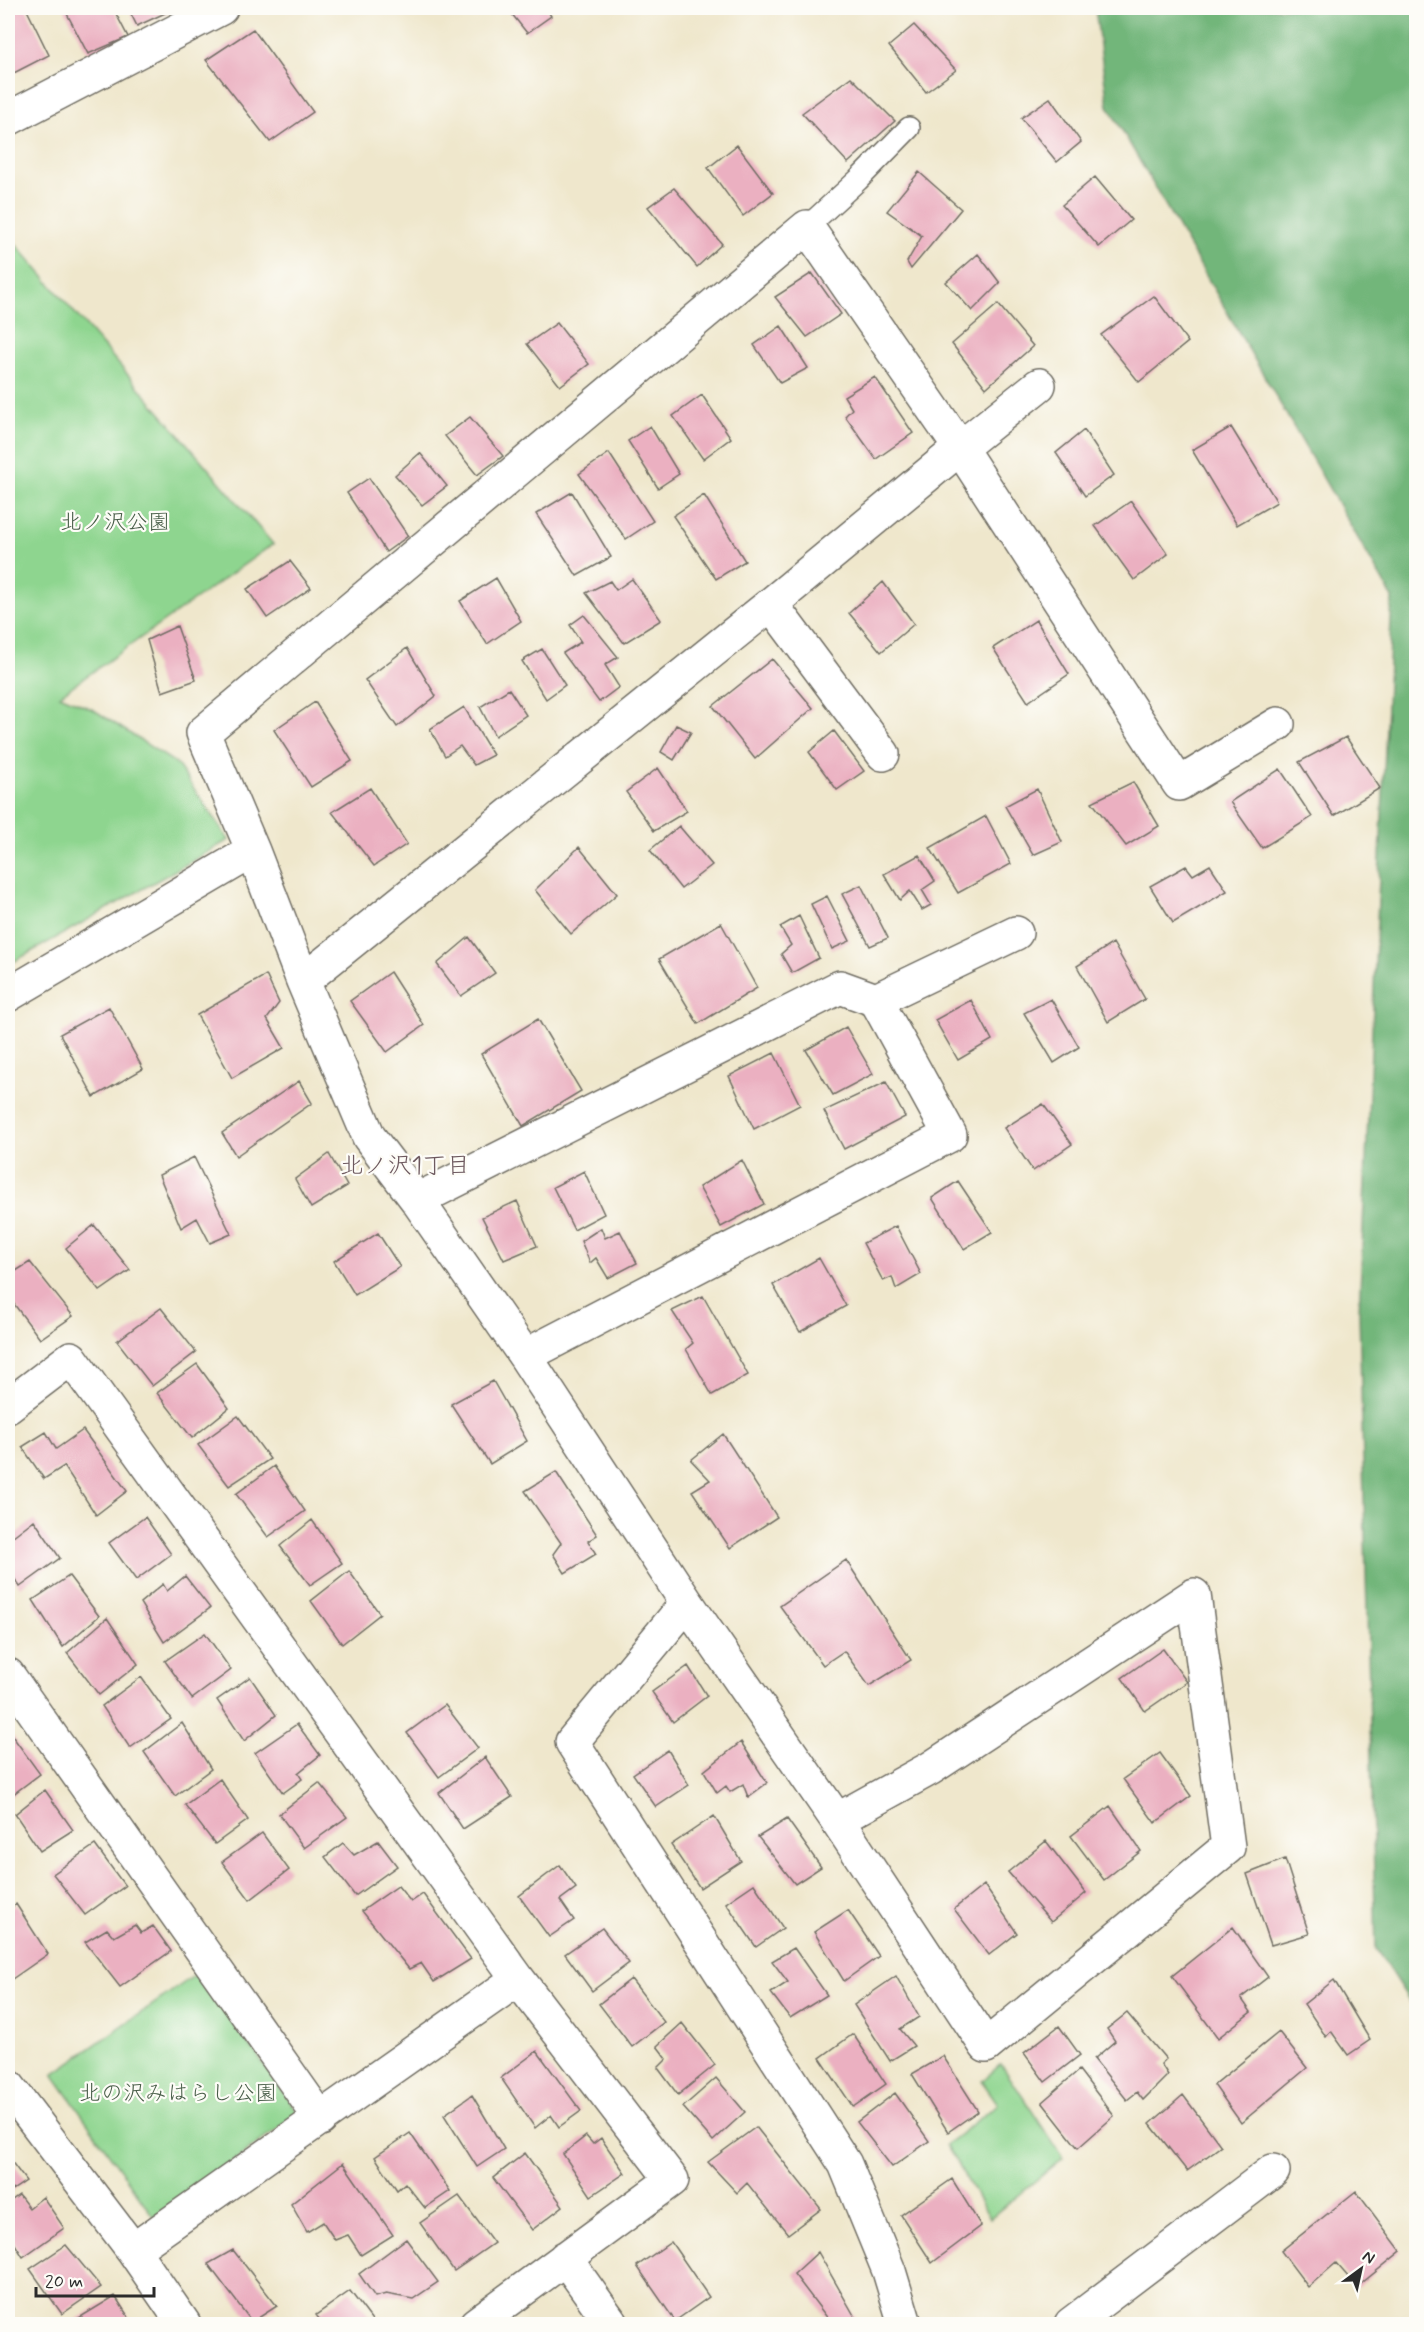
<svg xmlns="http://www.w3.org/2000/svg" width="1424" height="2332" font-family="Mynerve,'Klee One',sans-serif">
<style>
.green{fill:#8ed58f;stroke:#5c805d;stroke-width:1.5}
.forest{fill:#72b67a;stroke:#4e7052;stroke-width:1.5}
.building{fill:#ebb0c1}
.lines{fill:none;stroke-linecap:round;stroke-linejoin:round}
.service-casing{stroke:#706d63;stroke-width:24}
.minor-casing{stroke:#706d63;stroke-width:36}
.service{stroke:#fff;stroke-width:21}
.minor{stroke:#fff;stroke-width:33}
.labels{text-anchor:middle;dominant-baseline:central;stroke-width:4.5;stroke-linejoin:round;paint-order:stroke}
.park-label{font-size:22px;fill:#495e49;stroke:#fdfcf7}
.neighbourhood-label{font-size:24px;fill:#6e5a60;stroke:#fdfcf7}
</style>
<rect width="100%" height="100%" fill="#fdfcf7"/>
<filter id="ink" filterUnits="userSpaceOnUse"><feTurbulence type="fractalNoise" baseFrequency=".0167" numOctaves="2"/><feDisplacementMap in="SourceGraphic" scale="12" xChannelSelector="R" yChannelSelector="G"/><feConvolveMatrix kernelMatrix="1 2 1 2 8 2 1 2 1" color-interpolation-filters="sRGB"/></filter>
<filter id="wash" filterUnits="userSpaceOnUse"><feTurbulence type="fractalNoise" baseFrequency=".008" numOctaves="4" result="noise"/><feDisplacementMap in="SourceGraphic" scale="24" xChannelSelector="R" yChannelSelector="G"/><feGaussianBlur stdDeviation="1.35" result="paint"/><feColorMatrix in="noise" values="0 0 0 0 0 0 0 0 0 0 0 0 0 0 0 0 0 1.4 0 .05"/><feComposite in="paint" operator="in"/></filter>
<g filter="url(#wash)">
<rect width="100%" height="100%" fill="#efe7cc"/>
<path class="green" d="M8 235 273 544 60 695 94 710 177 764 229 840 8 965Z
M198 1973 299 2113 155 2219 53 2074Z
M1001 2064 1063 2158 990 2218 946 2145 998 2104 982 2081Z"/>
<path class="forest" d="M1095 8H1416V2011L1376 1949 1359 1312 1392 597 1108 106Z"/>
<g id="blocks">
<path class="building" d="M8 8H26L49 55 8 76Z
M64 8H113L128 37 88 54Z
M128 8H176L137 26Z
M507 8H546L551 16 527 33Z
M914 25 956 70 926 92 889 46Z
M253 29 313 112 270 142 206 60Z
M851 77 895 121 848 163 802 113Z
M1050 98 1081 142 1057 162 1021 118Z
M737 145 773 193 743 216 708 168Z
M919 172 961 209 911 269 907 262 922 236 887 211Z
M1095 177 1131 220 1099 247 1062 205Z
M674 188 722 244 697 267 648 207Z
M978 254 1000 283 972 311 946 282Z
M812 273 841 314 807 337 775 297Z
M1154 296 1188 342 1139 382 1101 335Z
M998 304 1033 346 986 388 952 344Z
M557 323 589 364 560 386 527 344Z
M781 326 808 368 780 383 754 345Z
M875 377 913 433 876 459 845 416 852 409 844 396Z
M702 395 731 438 703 459 673 416Z
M470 417 503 456 477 475 445 436Z
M650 426 679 474 658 488 628 441Z
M1231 427 1277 502 1237 525 1192 450Z
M1084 430 1114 475 1085 496 1056 453Z
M420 453 447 486 422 505 395 475Z
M609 453 653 521 626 539 579 474Z
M369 478 408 536 386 552 347 493Z
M572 492 611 557 577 576 536 514Z
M704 495 745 561 716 579 673 516Z
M1131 501 1168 554 1134 580 1095 526Z
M290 561 311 588 267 618 247 589Z
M496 578 521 621 487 644 460 601Z
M632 579 661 620 624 643 586 593 610 581 616 590Z
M883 582 914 624 881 652 849 613Z
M584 615 618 657 605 665 619 687 599 702 563 653 581 642 570 625Z
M1036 620 1069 674 1028 702 993 648Z
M177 626 196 680 162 692 147 640Z
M407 648 436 696 397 727 365 680Z
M542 649 565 685 546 699 522 661Z
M772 659 813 708 755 759 713 706Z
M509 689 526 715 495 736 480 707Z
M315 702 352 761 311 787 274 730Z
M464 707 493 755 474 765 460 746 445 756 430 729Z
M676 725 691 732 674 760 661 752Z
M834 731 864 771 837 790 809 752Z
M1346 737 1380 788 1334 816 1299 762Z
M658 768 687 811 654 831 626 792Z
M1280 769 1312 817 1262 848 1230 802Z
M1133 782 1159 826 1126 846 1092 802Z
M370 788 407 844 374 866 332 812Z
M1037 789 1062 842 1033 855 1005 806Z
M986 816 1011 864 958 893 930 848Z
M679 826 712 865 681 889 650 850Z
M579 847 617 894 571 934 535 890Z
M919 855 935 881 922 890 931 905 922 910 910 891 900 900 884 874Z
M1210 865 1227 891 1173 923 1150 886 1186 866 1193 875Z
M861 885 888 938 870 946 842 894Z
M827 896 850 941 832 949 811 904Z
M799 916 819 958 792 973 781 954 791 945 780 927Z
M721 923 757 988 698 1024 659 959Z
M469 937 495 973 461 996 437 964Z
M1113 943 1145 999 1108 1022 1077 966Z
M390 972 424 1025 387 1052 350 1001Z
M266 975 279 1003 267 1019 284 1048 232 1078 197 1015Z
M1051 999 1079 1047 1054 1063 1024 1013Z
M971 1000 992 1040 958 1060 935 1020Z
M109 1007 143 1069 94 1097 60 1034Z
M538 1019 581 1091 523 1126 481 1054Z
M846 1027 873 1074 833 1095 806 1050Z
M774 1053 800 1105 754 1129 729 1076Z
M299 1081 312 1103 236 1156 222 1133Z
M886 1082 905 1117 844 1149 824 1111Z
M1043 1104 1072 1144 1033 1171 1004 1128Z
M329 1154 347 1186 311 1208 295 1179Z
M194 1157 231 1234 210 1243 197 1218 181 1228 159 1175Z
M742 1160 764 1204 721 1227 699 1187Z
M584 1171 604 1214 574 1230 553 1187Z
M958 1181 992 1232 964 1249 932 1198Z
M517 1201 537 1246 504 1260 482 1217Z
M94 1225 130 1270 100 1291 66 1248Z
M896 1226 921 1274 896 1289 892 1277 883 1281 863 1243Z
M601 1228 605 1238 620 1231 637 1263 608 1278 596 1258 590 1263 581 1241Z
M378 1233 400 1267 355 1295 334 1261Z
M819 1258 846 1306 800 1332 773 1285Z
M30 1262 73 1316 40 1339 8 1296V1276Z
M703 1296 748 1375 712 1395 686 1349 693 1343 672 1311Z
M161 1308 196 1352 152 1386 117 1341Z
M197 1364 229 1408 192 1438 157 1393Z
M493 1381 527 1441 490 1464 451 1404Z
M238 1416 270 1459 229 1486 198 1445Z
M83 1430 127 1491 96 1515 64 1466 44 1479 22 1447 46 1432 56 1449Z
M723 1434 777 1517 730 1548 692 1491 710 1480 691 1460Z
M274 1466 305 1511 268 1537 236 1494Z
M556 1472 597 1535 588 1541 596 1554 565 1573 553 1554 561 1543 525 1491Z
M145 1517 171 1554 136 1580 109 1543Z
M34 1520 60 1558 20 1587 8 1569V1540Z
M312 1520 342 1563 310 1585 280 1546Z
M846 1560 911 1660 869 1686 844 1651 823 1665 780 1606Z
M349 1571 380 1614 342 1644 311 1601Z
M69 1576 99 1616 63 1647 33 1600Z
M185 1576 210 1608 164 1642 140 1603 163 1584 167 1591Z
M107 1618 138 1664 99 1695 67 1653Z
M205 1633 231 1670 192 1699 165 1661Z
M1163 1649 1187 1682 1145 1711 1122 1678Z
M688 1666 707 1696 673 1722 652 1692Z
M141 1677 171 1719 130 1748 102 1706Z
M250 1677 276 1715 244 1741 217 1700Z
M445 1705 478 1748 439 1777 407 1733Z
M182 1723 211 1769 175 1796 144 1752Z
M297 1724 320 1755 298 1773 302 1779 283 1793 255 1753Z
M8 1730 40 1774 8 1798Z
M741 1742 767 1783 748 1797 743 1784 730 1792 726 1786 717 1793 704 1771Z
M668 1750 689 1785 656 1807 633 1774Z
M1160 1753 1191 1796 1155 1823 1123 1779Z
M485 1757 512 1797 463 1829 439 1793Z
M220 1779 248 1820 215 1844 185 1805Z
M319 1783 347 1817 304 1848 279 1814Z
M45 1790 73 1830 40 1851 15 1814Z
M1110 1806 1141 1851 1104 1880 1071 1836Z
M714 1816 741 1861 700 1888 671 1845Z
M787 1819 821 1867 795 1884 758 1837Z
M262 1833 289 1870 250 1900 222 1862Z
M378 1841 397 1866 355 1896 325 1857 343 1843 354 1855Z
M1046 1841 1086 1893 1051 1922 1008 1872Z
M95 1845 125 1886 85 1915 53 1874Z
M1285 1859 1309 1934 1271 1945 1247 1874Z
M560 1865 576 1888 560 1900 574 1920 549 1937 519 1896Z
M754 1884 783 1928 756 1947 726 1903Z
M984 1885 1017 1933 989 1955 954 1909Z
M398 1886 411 1902 423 1894 471 1959 434 1982 421 1963 409 1969 362 1911Z
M16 1904 48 1954 12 1979 8 1972V1910Z
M848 1910 879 1956 844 1981 814 1932Z
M135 1925 141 1933 153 1926 171 1951 120 1987 85 1942 107 1929 114 1937Z
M1233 1927 1268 1977 1241 1998 1251 2012 1218 2038 1172 1976Z
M602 1928 629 1963 592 1991 565 1954Z
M794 1948 827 1995 790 2018 771 1993 788 1982 772 1961Z
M896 1976 919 2017 900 2029 914 2046 890 2061 854 2005Z
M631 1979 664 2022 632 2047 599 2004Z
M1334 1980 1370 2040 1348 2055 1331 2031 1326 2037 1304 2004Z
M1127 2013 1166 2059 1161 2064 1168 2075 1143 2100 1137 2092 1127 2100 1094 2059 1115 2041 1107 2029Z
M682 2023 715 2065 678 2095 658 2068 667 2059 657 2046Z
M1059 2026 1080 2055 1045 2082 1024 2053Z
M1279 2032 1307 2068 1241 2123 1214 2085Z
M853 2034 886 2084 853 2107 820 2058Z
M537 2051 581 2111 559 2127 551 2115 535 2128 501 2078Z
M943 2056 978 2111 948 2132 912 2074Z
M1079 2070 1114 2116 1078 2148 1042 2102Z
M716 2078 745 2112 713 2141 683 2107Z
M895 2093 929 2141 892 2167 857 2122Z
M472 2095 504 2149 477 2167 444 2115Z
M1183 2095 1221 2146 1187 2171 1150 2124Z
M756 2127 821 2209 788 2234 747 2183 737 2193 708 2162Z
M410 2133 450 2191 425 2208 405 2183 397 2190 375 2157Z
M586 2136 593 2144 601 2138 625 2173 591 2196 563 2154Z
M525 2153 563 2206 532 2230 493 2178Z
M8 2157 26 2181 8 2193Z
M343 2163 393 2235 361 2255 348 2235 335 2240 323 2222 307 2232 291 2204Z
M952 2179 981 2226 932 2263 901 2215Z
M1356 2191 1401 2251 1357 2287 1336 2263 1308 2287 1281 2251Z
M19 2195 29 2208 43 2197 64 2228 23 2257 8 2233V2203Z
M459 2196 494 2243 454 2271 420 2223Z
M406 2239 438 2282 413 2299 386 2294 375 2297 359 2274Z
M671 2242 709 2297 675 2321 637 2266Z
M66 2245 101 2287 62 2314 30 2269Z
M233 2250 277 2306 252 2322 208 2264Z
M818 2252 855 2317 846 2324H832L794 2274Z
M350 2291 375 2324H323L316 2315Z
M115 2296 133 2324H69Z"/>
</g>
</g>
<g filter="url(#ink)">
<use href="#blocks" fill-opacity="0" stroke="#706d63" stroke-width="1.5"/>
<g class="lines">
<g class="service-casing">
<path id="service" d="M807 227 858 180 909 128"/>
</g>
<g class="minor-casing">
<path id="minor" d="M8 119 221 8
M1039 385 960 448 1179 784 1278 724
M771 604 883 754
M303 981 771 604 960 448 807 227 203 733 253 851 303 981 369 1137 417 1200 525 1356 687 1603 837 1820 986 2046 1228 1847 1194 1595 931 1768 837 1820
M8 995 253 851
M876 1000 1016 933
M417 1200 840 987 876 1000 950 1135 525 1356
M8 1406 71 1358 518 1979 672 2180 476 2324
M687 1603 572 1742 845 2164 889 2271 905 2324
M8 1675 321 2119
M8 2086 133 2250 184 2324
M133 2250 518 1979
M565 2258 612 2324
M1071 2324 1273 2171"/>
</g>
<use href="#service" class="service"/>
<use href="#minor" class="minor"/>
</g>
</g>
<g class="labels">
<g class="park-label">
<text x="115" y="523">北ノ沢公園</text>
<text x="178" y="2094">北の沢みはらし公園</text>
</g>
<g class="neighbourhood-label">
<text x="405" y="1166">北ノ沢1丁目</text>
</g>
</g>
<rect width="1424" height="2332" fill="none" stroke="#fdfcf7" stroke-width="30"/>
<g transform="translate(1361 2269) rotate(33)" stroke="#fdfcf7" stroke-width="4.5" paint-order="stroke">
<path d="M0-4.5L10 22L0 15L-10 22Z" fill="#2b2b2b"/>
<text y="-9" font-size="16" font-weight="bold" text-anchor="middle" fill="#2b2b2b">N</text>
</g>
<path d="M36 2287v9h118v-9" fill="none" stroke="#2b2b2b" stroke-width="3"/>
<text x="45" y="2287" font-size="18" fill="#2b2b2b" stroke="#fdfcf7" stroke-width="4.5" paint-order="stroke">20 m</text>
</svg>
